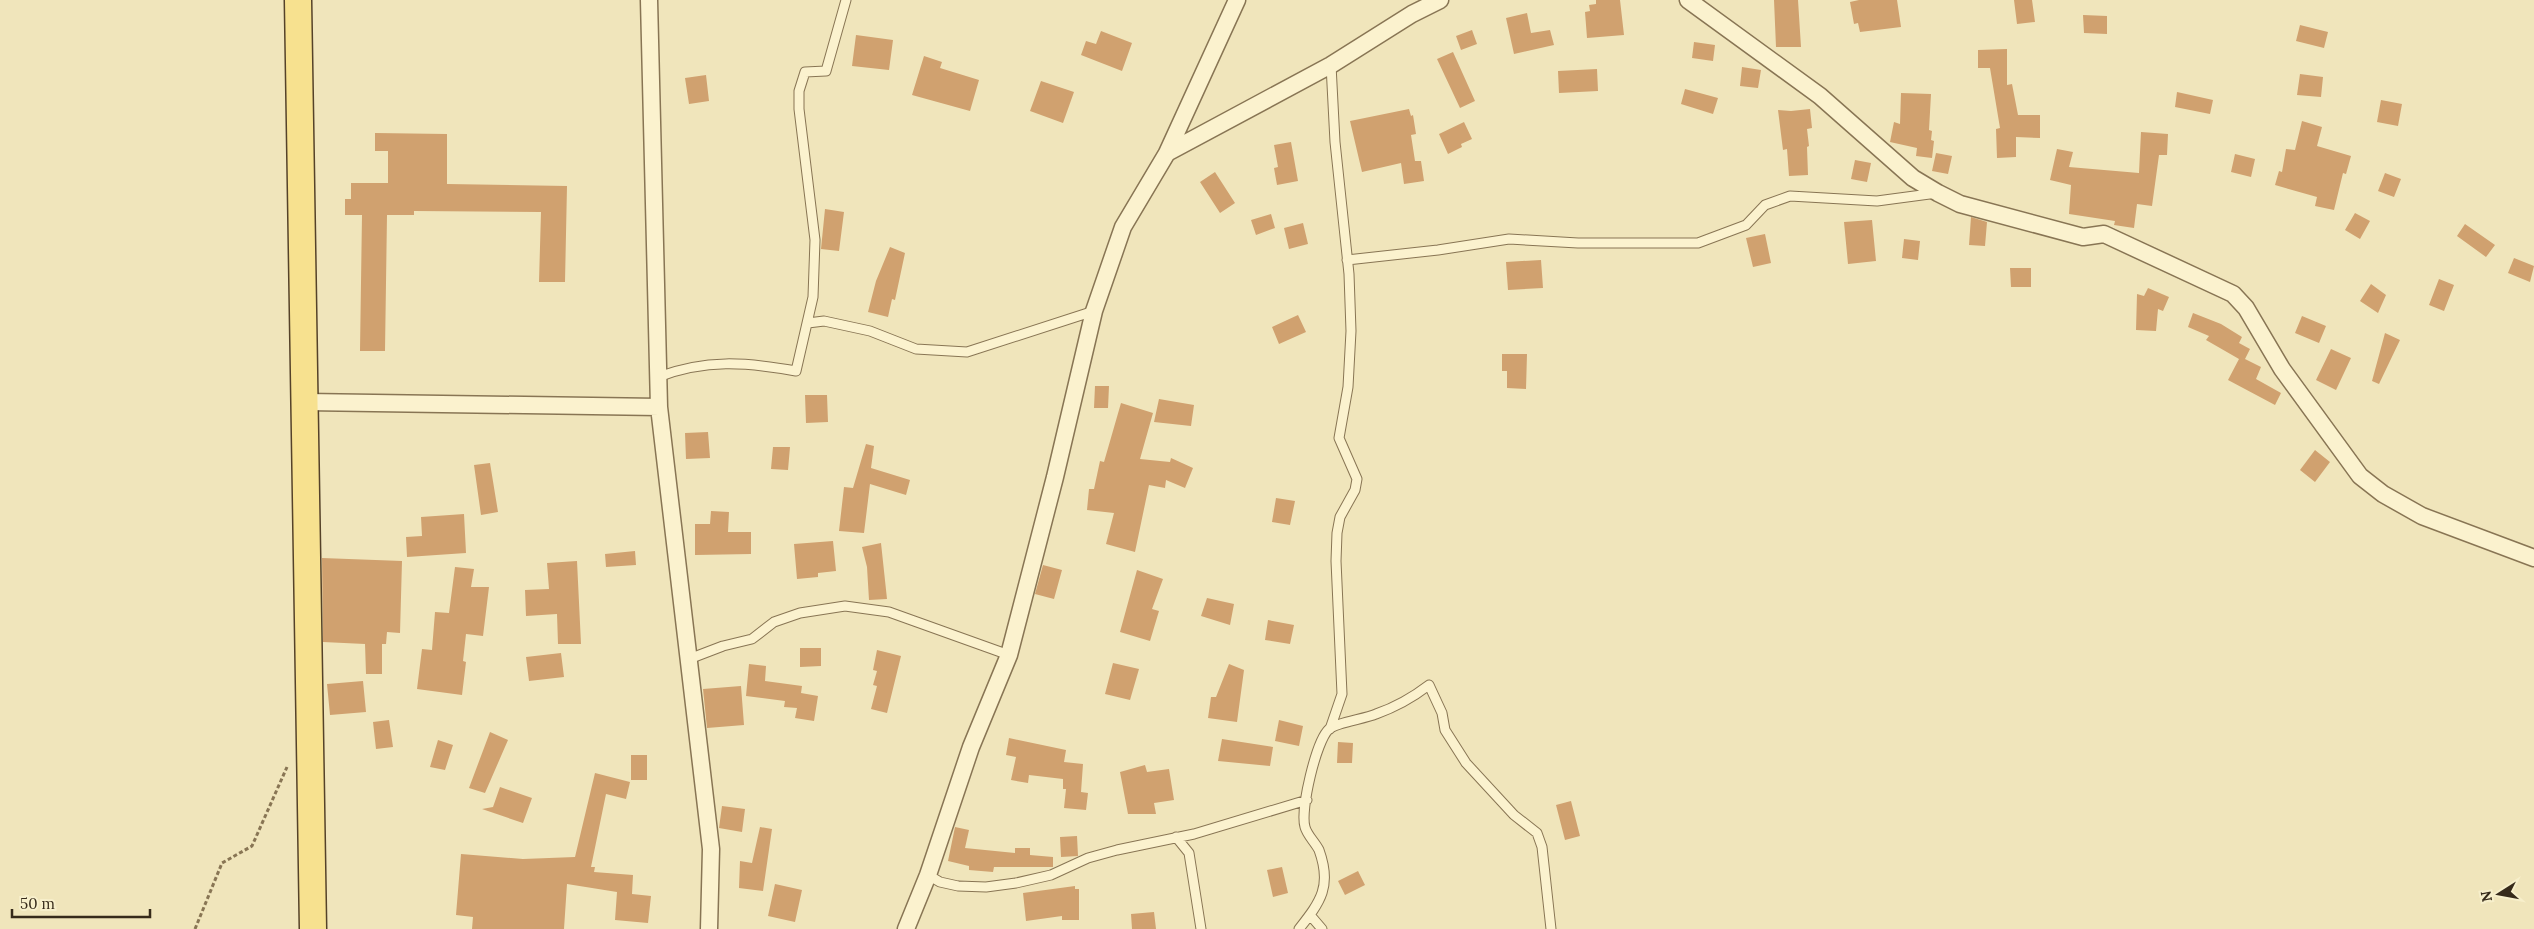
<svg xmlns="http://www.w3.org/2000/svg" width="2534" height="929" font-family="Lora,serif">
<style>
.building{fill:#d0a16f}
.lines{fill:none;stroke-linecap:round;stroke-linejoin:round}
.lane-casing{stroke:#887554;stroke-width:11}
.street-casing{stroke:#887554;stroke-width:19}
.primary-casing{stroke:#554229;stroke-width:29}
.path{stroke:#887554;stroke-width:3;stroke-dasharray:4 2.5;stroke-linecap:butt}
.lane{stroke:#fbf2ce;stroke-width:9}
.street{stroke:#fbf2ce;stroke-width:16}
.primary{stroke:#f7e18f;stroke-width:26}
</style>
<rect width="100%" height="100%" fill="#f0e5bb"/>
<path class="building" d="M1596 0H1620L1624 35 1587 38 1585 12 1590 11 1589 5 1596 4Z
M1774 0H1798L1801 47H1776Z
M1859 0H1897L1901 27 1860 32 1858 23 1854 24 1850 2Z
M2014 0H2032L2035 22 2017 24Z
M1527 13 1531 33 1550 30 1554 45 1514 54 1506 18Z
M2083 15 2107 16V34L2084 33Z
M2300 25 2328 32 2324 48 2296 41Z
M1472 30 1477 44 1461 50 1456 36Z
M1101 31 1132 43 1122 71 1081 55 1086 41 1096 44Z
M856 35 893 40 889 70 852 66Z
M1694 42 1715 45 1713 61 1692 58Z
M2007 49V85L2012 84 2018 115H2040V138L2016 137V157L1997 158 1996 129 2000 128 1990 68H1978V50Z
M1453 52 1475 101 1460 108 1437 59Z
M924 56 942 62 940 68 979 80 970 111 912 95Z
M1742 67 1761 70 1758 88 1740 86Z
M1597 69 1598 91 1559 93 1558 71Z
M2300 74 2323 77 2321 97 2297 95Z
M706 75 709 101 689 104 685 78Z
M1041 81 1074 92 1063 123 1030 111Z
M1685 89 1718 98 1713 114 1681 104Z
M2177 92 2213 100 2210 114 2175 107Z
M1901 93 1931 94 1929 130 1932 131 1931 140 1934 141 1932 158 1916 156 1917 148 1890 142 1894 122 1900 124Z
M2381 100 2402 104 2398 126 2377 122Z
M1409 109 1411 116 1413 115 1416 134 1411 135 1415 161H1421L1424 181 1404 184 1401 163 1362 172 1350 121Z
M1810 109 1812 128 1807 129 1809 146 1807 147 1808 175 1789 176 1787 149 1783 150 1778 110 1791 111Z
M2302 121 2322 127 2317 146 2351 156 2346 174 2343 173 2334 210 2315 206 2317 197 2275 185 2279 171 2282 172 2286 149 2295 150Z
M1464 122 1472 139 1461 144 1462 147 1448 154 1439 134Z
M2141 132 2168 134 2167 155H2159L2152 206 2137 204 2134 228 2114 225 2115 221 2069 214 2071 185 2050 180 2057 149 2073 152 2069 167 2139 173Z
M375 133 447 134V184L567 186 565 282H539L541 212 414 211V215H387L385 351H360L362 215H345V199H351V183H388V151H375Z
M1291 142 1298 181 1277 185 1274 168 1278 167 1274 145Z
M1936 153 1952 156 1948 174 1932 171Z
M2235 154 2255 159 2251 177 2231 172Z
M1855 160 1871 163 1867 182 1851 179Z
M1215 172 1235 203 1220 213 1200 182Z
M2385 173 2401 179 2394 197 2378 191Z
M825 209 844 212 839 251 821 249Z
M2355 213 2370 221 2360 239 2345 230Z
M1271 214 1275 228 1256 235 1251 220Z
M1971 217 1987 222 1985 246 1969 245Z
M1872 220 1876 261 1848 264 1844 222Z
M1303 223 1308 244 1289 249 1284 228Z
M2465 224 2495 245 2486 257 2457 236Z
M1765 234 1771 263 1753 267 1746 238Z
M1904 239 1920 241 1918 260 1902 258Z
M890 247 905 253 895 300 892 299 888 317 868 312 876 281Z
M2514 258 2534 266 2530 282 2508 273Z
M1541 260 1543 288 1508 290 1506 262Z
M2010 268H2031V287H2011Z
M2439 279 2454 285 2444 311 2429 305Z
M2371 284 2386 295 2378 313 2360 301Z
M2148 288 2169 297 2163 311 2158 309 2156 331 2136 330 2137 294 2144 296Z
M2193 313 2221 324 2242 337 2239 343 2250 349 2245 359 2261 367 2256 379 2281 393 2275 405 2228 380 2239 359 2206 340 2209 336 2188 327Z
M1298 315 1306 332 1279 344 1272 327Z
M2302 316 2326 326 2319 343 2295 333Z
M2385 333 2400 340 2379 384 2372 381Z
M2331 349 2351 358 2336 390 2316 380Z
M1502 354H1527L1526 389 1507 388V371H1502Z
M1095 386H1109L1108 408H1094Z
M805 395H827L828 422 806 423Z
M1159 399 1194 405 1191 426 1154 422Z
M1121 403 1153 413 1140 459 1170 462 1171 458 1193 468 1185 488 1166 480 1165 488 1149 485 1135 552 1106 544 1114 513 1087 510 1089 489H1094L1100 461 1104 462Z
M708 432 710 458 686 459 685 433Z
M866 444 874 446 871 468 910 480 906 495 870 484 864 533 839 531 844 487 853 488Z
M773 447H790L788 470 771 469Z
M2315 450 2330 462 2315 482 2300 470Z
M490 463 498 512 481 515 474 465Z
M1276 498 1295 501 1290 525 1272 522Z
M711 511 729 512 728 532H751V554L695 555V524H710Z
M464 514 466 553 407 557 406 537 422 536 421 517Z
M833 541 836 571 818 573V577L797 579 794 544Z
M881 543 887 599 869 600 867 567 862 547Z
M635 551 636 565 606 567 605 554Z
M322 558 402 561 400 633 387 632 386 644H382V674H366L365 644 323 642Z
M577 561 581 644H558L557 614 526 616 525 590 549 589 547 563Z
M1043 565 1062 570 1054 599 1035 594Z
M455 567 474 569 471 587H489L483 636 466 634 463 661 466 662 462 695 417 689 422 649 432 650 435 612 449 613Z
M1137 570 1163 579 1152 609 1159 611 1150 641 1120 632Z
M1207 598 1234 604 1230 625 1201 616Z
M1268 620 1294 625 1290 644 1265 640Z
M800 648H821V666L800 667Z
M877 650 901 656 887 713 871 709 877 686 873 685 877 671 873 670Z
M561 653 564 677 529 681 526 657Z
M1113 663 1139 669 1130 700 1105 694Z
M749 664 766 666 765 681 802 686 801 693 818 696 814 721 795 718 797 708 784 707 785 701 746 696Z
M1229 664 1244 670 1237 722 1208 718 1211 697H1216Z
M363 681 366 712 330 715 327 684Z
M741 686 744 725 707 728 703 689Z
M389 720 393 747 376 749 373 722Z
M1279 720 1303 726 1299 746 1275 741Z
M490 732 508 740 485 793 469 788Z
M1009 738 1066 750 1064 762 1083 764 1081 792 1088 793 1086 810 1064 808 1066 789H1063V779L1029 775 1028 783 1011 780 1016 757 1006 755Z
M1222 739 1273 747 1270 766 1218 761Z
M438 740 453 745 445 770 430 767Z
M1338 742 1353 743 1352 763H1337Z
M631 755H647V780H631Z
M1145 765 1147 772 1169 769 1174 800 1154 803 1156 814H1128L1120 772Z
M595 773 630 782 626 799 606 794 591 867H595L594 872 633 875 632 894 651 896 648 923 615 920 617 892 567 884 564 929H472L473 917 456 915 461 854 523 859 575 857Z
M500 787 532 798 523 823 482 809 493 807Z
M1571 801 1580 836 1565 840 1556 805Z
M722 806 745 809 742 832 719 828Z
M760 827 772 829 763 891 739 888 740 861 752 863Z
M955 827 969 830 965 848 1015 853V848H1030V855L1053 857V867H994L993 872 969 870V866L948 861Z
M1077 836 1078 856 1061 857 1060 837Z
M1282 867 1288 893 1273 897 1267 870Z
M1358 871 1365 885 1345 895 1338 881Z
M775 884 802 890 795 922 768 916Z
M1075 886V889H1079V920H1062V916L1026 921 1023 893Z
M1154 912 1156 929H1132L1131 914Z"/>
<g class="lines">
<g class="lane-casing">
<path id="lane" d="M1347 260 1438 250 1509 239 1578 243H1698L1746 225 1765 205 1790 196 1877 201 1937 193
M808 323 824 321 870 331 916 349 967 352 1094 311
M658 377C706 359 745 362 796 371L813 297 815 240 799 109V91L805 72 826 71 846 0
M689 659 723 646 752 639 774 622 800 613 845 606 889 612 1009 655
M1330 729 1342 694 1336 561 1337 533 1340 517 1355 490 1357 479 1339 438 1348 387 1351 331 1349 274 1335 142 1331 65
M1176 837 1189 853 1201 929
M928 875 940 882 958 886 986 887 1016 883 1051 875 1088 858 1117 850 1194 834 1307 800
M1310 915 1322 929
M1299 929C1321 901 1332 886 1319 850 1315 842 1307 835 1305 827 1300 810 1316 741 1329 729 1337 722 1365 719 1376 714 1396 707 1412 698 1429 685L1442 713 1445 730 1466 763 1514 815 1537 833 1542 847 1551 929"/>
</g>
<g class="street-casing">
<path id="street" d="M649 0 659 407 711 849 709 929
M1688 0 1820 96 1913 178 1938 193 1960 204 2083 237 2104 234 2233 294 2246 308 2282 369 2360 476 2383 494 2422 516 2534 558
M1167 153 1237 0
M306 402 659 407
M906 929 928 875 971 747 1009 655 1055 477 1094 311 1123 227 1167 153 1331 65 1412 14 1440 0"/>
</g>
<g class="primary-casing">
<path id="primary" d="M298 0 313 929"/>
</g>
<path class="path" d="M195 929 222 863 252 846 287 767"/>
<use href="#lane" class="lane"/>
<use href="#street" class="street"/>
<use href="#primary" class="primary"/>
</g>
<g transform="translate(2499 894) rotate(259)" stroke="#f7efcb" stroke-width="4" paint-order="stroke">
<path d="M0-4L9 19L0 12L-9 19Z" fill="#362a1a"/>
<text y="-8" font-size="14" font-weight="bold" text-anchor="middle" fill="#362a1a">N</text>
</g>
<path d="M12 909v8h138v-8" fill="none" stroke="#362a1a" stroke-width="2.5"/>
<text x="20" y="909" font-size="15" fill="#362a1a" stroke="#f7efcb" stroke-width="4" paint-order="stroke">50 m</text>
</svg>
